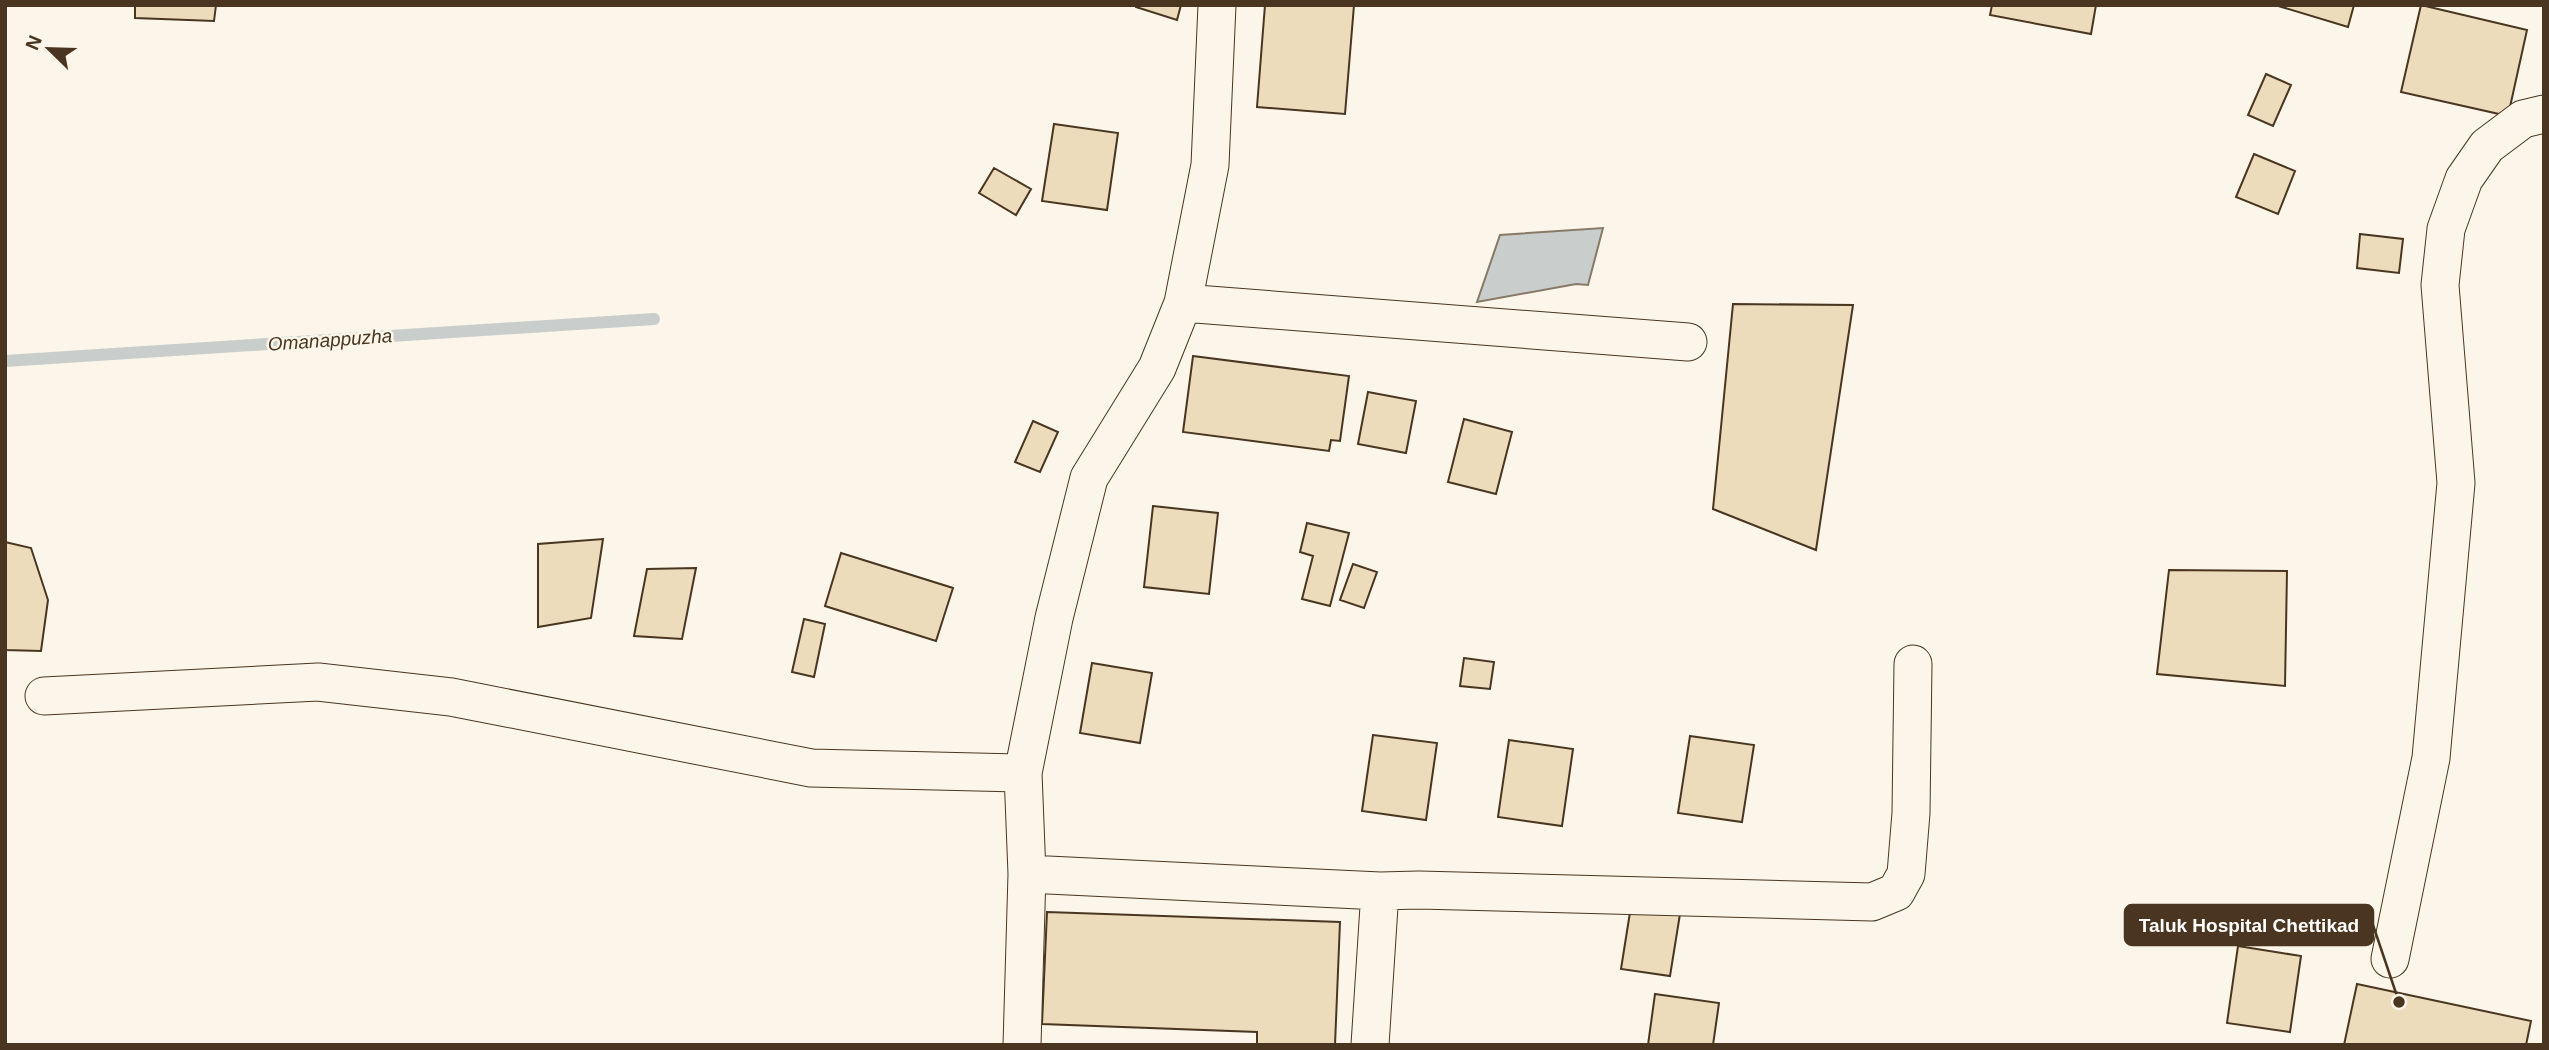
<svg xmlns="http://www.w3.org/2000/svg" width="2549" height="1050" font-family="Helvetica,sans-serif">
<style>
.water{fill:#c9cecd;stroke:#887966;stroke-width:2}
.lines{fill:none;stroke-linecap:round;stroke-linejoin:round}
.stream{stroke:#c9cecd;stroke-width:12}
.building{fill:#ecdcbc;stroke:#4a3520;stroke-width:2}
.street-casing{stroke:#4a3520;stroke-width:39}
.street{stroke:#fbf6e9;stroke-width:37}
.labels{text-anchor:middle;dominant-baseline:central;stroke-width:5;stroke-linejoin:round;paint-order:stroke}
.water-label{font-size:19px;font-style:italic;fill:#4a3520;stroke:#fbf6e9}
.leader{fill:none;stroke:#4a3520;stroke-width:2.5}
.callout-dot{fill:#4a3520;stroke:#fbf6e9;stroke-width:2.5}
.callout{fill:#4a3520;stroke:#4a3520;stroke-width:2.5}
.callout-label{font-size:19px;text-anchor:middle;font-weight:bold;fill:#fff}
</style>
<rect width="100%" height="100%" fill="#fbf6e9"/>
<path class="water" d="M1603 228 1588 285 1576 284 1477 302 1500 235Z"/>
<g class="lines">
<path class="stream" d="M5 361 654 319"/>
</g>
<path class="building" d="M135 5H216L214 21 135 18Z
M1136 5H1181L1177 20 1136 7Z
M1265 5H1354L1345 114 1257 107Z
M1992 5H2096L2091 34 1990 15Z
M2275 5H2354L2348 27Z
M2421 5 2527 30 2508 116 2401 92Z
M2266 74 2291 85 2273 126 2248 115Z
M1054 124 1118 133 1107 210 1042 201Z
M2254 154 2295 171 2278 214 2236 197Z
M994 168 1031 189 1016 215 979 193Z
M2360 234 2403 239 2399 273 2357 268Z
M1733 304 1853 305 1816 550 1713 509Z
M1193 356 1349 376 1340 441 1331 440 1329 451 1183 432Z
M1368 392 1416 401 1406 453 1358 444Z
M1464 419 1512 432 1496 494 1448 482Z
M1033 421 1058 432 1040 472 1015 462Z
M1153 506 1218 513 1209 594 1144 587Z
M1307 523 1349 533 1330 606 1302 599 1313 556 1300 552Z
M603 539 591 618 538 627V544Z
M5 542 31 548 48 600 41 651 5 650Z
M841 553 953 588 936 641 825 606Z
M1353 564 1377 572 1364 608 1340 600Z
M696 568 682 639 634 636 647 569Z
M2169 570 2287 571 2285 686 2157 674Z
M804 619 825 624 814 677 792 672Z
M1464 658 1494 662 1490 689 1460 686Z
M1092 663 1152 673 1140 743 1080 733Z
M1373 735 1437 743 1426 820 1362 811Z
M1690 736 1754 745 1742 822 1678 813Z
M1509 740 1573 749 1562 826 1498 817Z
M1631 906 1680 914 1670 976 1621 969Z
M1047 912 1340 922 1335 1045H1257V1032L1042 1024Z
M2238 946 2301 956 2290 1032 2227 1023Z
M2357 984 2531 1021 2526 1045H2344Z
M1655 994 1719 1003 1713 1045H1648Z"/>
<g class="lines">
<g class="street-casing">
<path id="street" d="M1183 303 1688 342
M44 696 318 682 451 697 811 768 1023 773
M1027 874 1380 891 1419 890 1872 902 1896 892 1906 874 1911 813 1913 664
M2390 959 2431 758 2456 483 2440 285 2446 229 2464 179 2487 146 2523 119 2544 114
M1022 1045 1027 874 1023 773 1054 618 1089 478 1157 368 1183 303 1210 165 1217 5
M1370 1045 1380 891"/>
</g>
<use href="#street" class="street"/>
</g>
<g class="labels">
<g class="water-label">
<text transform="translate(330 340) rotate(-4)">Omanappuzha</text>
</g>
</g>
<path class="leader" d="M2399 1002L2373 925"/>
<circle class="callout-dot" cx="2399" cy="1002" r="7"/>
<rect class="callout" x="2125" y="905" width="248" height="40" rx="7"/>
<g class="callout-label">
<text x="2249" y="932">Taluk Hospital Chettikad</text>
</g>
<rect width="2549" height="1050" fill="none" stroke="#4a3520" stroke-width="14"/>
<g transform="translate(49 49) rotate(293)" stroke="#fbf6e9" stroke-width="5" paint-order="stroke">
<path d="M0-5L12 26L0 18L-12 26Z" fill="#4a3520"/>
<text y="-10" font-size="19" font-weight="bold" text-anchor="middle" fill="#4a3520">N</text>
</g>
</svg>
